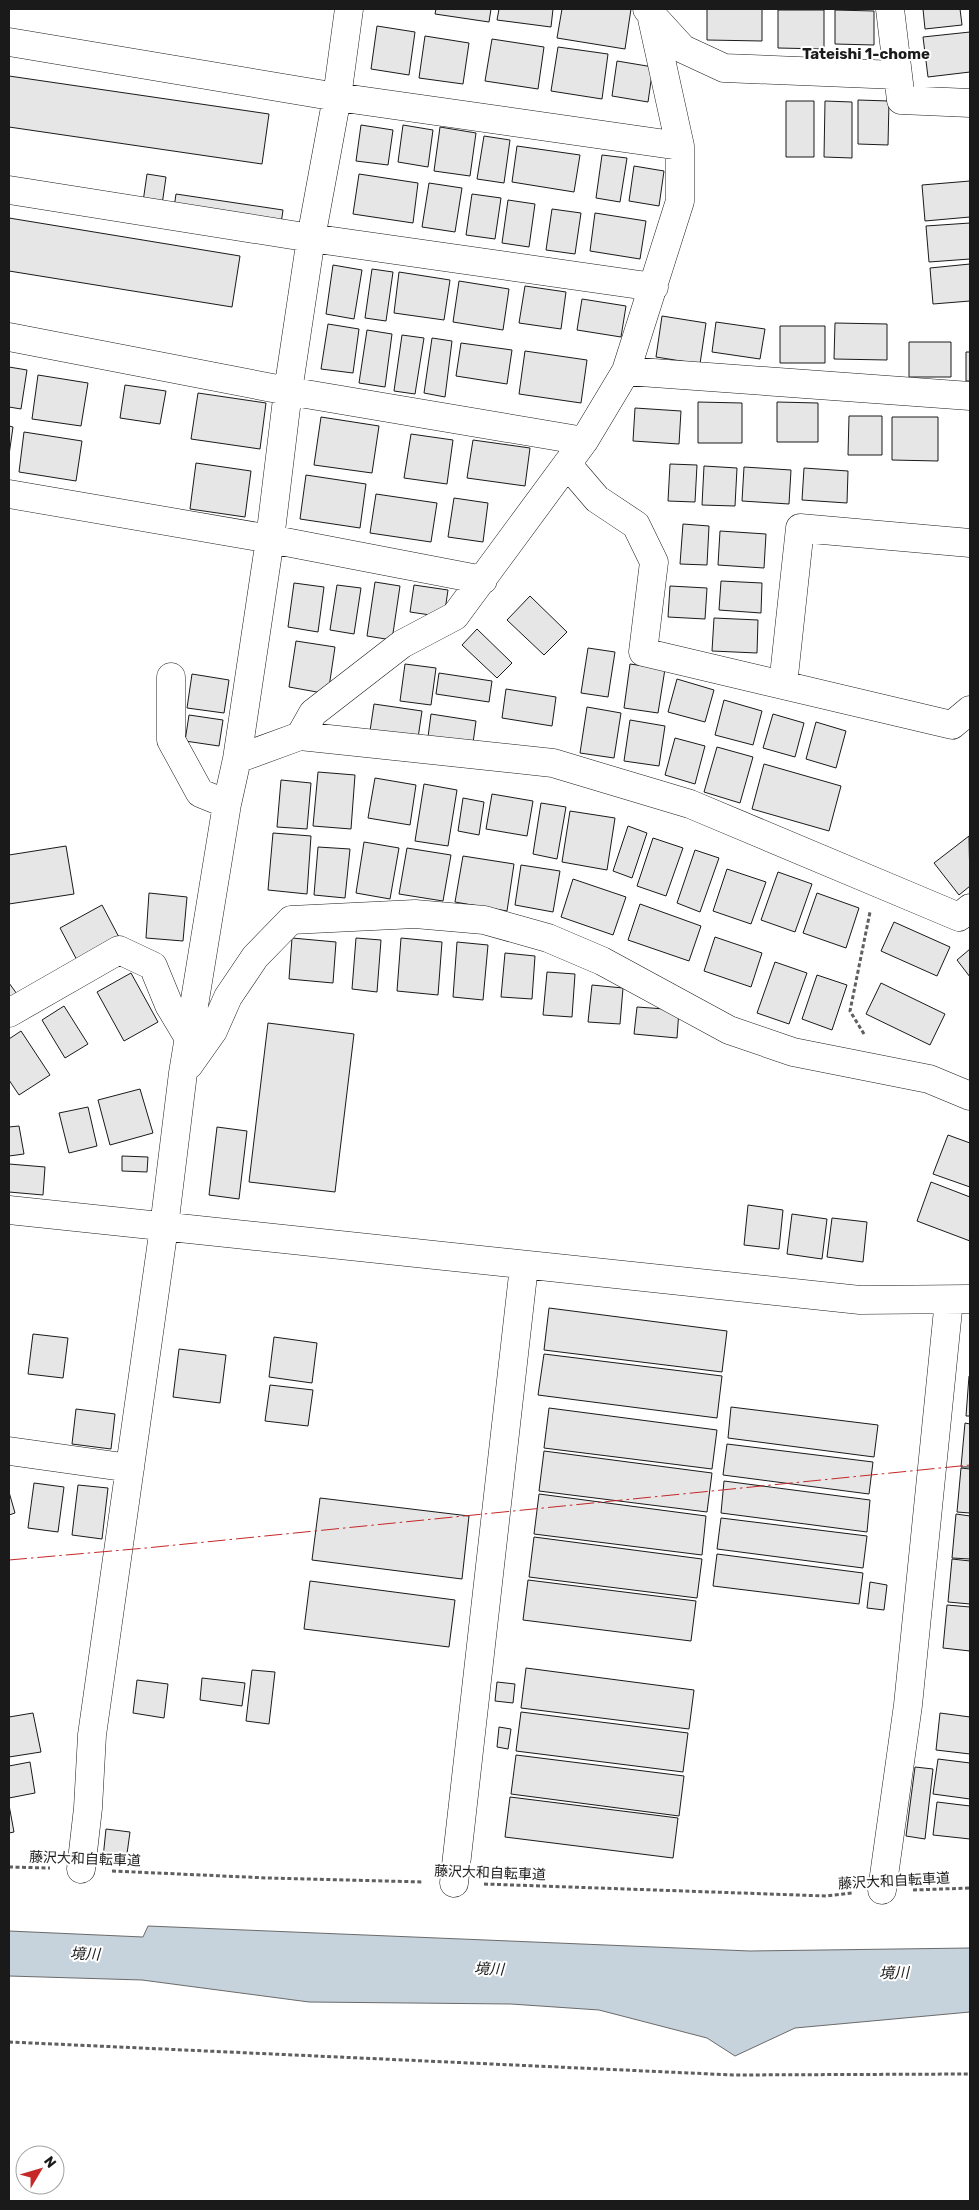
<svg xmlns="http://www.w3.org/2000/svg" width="979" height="2210" font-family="Rubik,'Noto Sans JP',sans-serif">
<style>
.water{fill:#c6d2dc;stroke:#6a6a6a}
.building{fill:#e6e6e6;stroke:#1a1a1a}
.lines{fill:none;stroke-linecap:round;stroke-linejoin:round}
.minor-casing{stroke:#1a1a1a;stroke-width:29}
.path{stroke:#5f5f5f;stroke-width:3;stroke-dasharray:4 2.5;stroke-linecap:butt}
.minor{stroke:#fff;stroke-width:28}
.power{stroke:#c62828;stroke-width:1;stroke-dasharray:18 4 2.5 4;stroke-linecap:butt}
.labels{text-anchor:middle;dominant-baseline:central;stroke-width:4;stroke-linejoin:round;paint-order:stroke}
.street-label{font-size:14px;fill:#1a1a1a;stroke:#fff}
.neighbourhood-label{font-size:15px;font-weight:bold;fill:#1a1a1a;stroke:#fff}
.water-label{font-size:15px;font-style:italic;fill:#1a1a1a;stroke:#fff}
</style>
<rect width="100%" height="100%" fill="#fff"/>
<path class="water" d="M148 1926 750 1951 970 1948V2012L795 2028 735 2056 707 2038 599 2010 511 2004 309 2002 142 1980 9 1976V1931L143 1937Z"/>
<path class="building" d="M436 9H491L489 22 435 14Z
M499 9H553L551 27 497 20Z
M562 9H631L625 49 557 38Z
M707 9H762V41L707 40Z
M923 9H960L962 25 925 29Z
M778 10H824V49L778 48Z
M835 10 874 11V45L835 44Z
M377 26 415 32 409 75 371 69Z
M970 32V72L928 77 923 37Z
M425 36 469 43 463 84 419 78Z
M492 39 544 47 538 89 485 81Z
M558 47 608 54 602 99 551 91Z
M617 61 653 67 648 102 612 96Z
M9 76 269 114 262 164 9 127Z
M858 100 889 101 888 145 858 144Z
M786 101H814V157H786Z
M825 101 852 102V158L824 157Z
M361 125 393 130 388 165 356 161Z
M403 125 433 130 428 167 398 162Z
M440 127 476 133 470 176 434 171Z
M484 136 510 140 504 183 477 179Z
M517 146 580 155 574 192 512 182Z
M602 155 627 158 620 202 596 198Z
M634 166 664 171 659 206 629 201Z
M147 174 166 177 162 205 143 202Z
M359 174 418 183 413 223 353 214Z
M970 181V217L925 221 922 185Z
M429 183 462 188 455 232 422 227Z
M176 194 283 210 281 224 174 208Z
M472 194 501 198 495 239 466 235Z
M508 200 535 204 529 247 502 243Z
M552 209 581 213 575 254 546 250Z
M595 213 646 221 640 259 590 251Z
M9 218 240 256 232 307 9 271Z
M970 223V259L929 262 926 226Z
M970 264V301L933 304 930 268Z
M333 265 362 270 354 319 326 314Z
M372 269 393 272 386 321 365 318Z
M399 272 450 280 444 320 394 313Z
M459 281 509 289 503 330 453 322Z
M525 286 566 292 561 329 519 323Z
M582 299 626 306 621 337 577 330Z
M662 316 706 323 700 364 656 357Z
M716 322 765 329 760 359 712 352Z
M835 323 887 324V360L834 359Z
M328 324 359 329 353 373 321 369Z
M780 326H825V363H780Z
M367 330 392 334 385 387 359 383Z
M402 335 424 338 415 394 394 391Z
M432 338 452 341 445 397 424 393Z
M909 342H951V377H909Z
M461 343 512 350 507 384 456 376Z
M525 351 587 360 581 403 519 394Z
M966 352H970V381H966Z
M9 367 27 370 21 409 9 407Z
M38 375 88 383 81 426 32 419Z
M125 385 166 391 160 424 120 418Z
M198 393 266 403 260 449 191 439Z
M698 402 742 403V443H698Z
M777 402 818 403V442H777Z
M635 408 681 411 679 444 633 441Z
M849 416H882V455H848Z
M321 417 379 426 372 473 314 465Z
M892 417H938V461L892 460Z
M9 426 13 427 9 455Z
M24 432 82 441 76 481 19 472Z
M411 434 453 440 447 484 404 478Z
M473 440 530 448 525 486 467 478Z
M196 463 251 471 245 517 190 509Z
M670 464 697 465 695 502 668 501Z
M704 466 737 468 735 506 702 505Z
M744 467 791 470 789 504 742 501Z
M804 468 848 471 847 503 802 500Z
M306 475 366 484 360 528 300 519Z
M376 494 437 503 431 542 370 533Z
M454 498 488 503 483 542 448 537Z
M683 524 709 526 707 565 680 564Z
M720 531 766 534 764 568 718 565Z
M721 581 762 583 761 613 719 610Z
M375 582 400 586 392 640 367 636Z
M294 583 324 587 318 632 288 627Z
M337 585 361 588 354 634 330 630Z
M414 585 448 590 444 617 410 612Z
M670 586 707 588 705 619 668 617Z
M530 596 567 632 544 655 507 620Z
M714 618 758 620 757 653 712 651Z
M477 629 512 663 497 678 462 645Z
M296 641 335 647 328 694 289 687Z
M588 648 615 652 608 697 581 693Z
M405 664 436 668 431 705 400 701Z
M630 664 665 669 658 713 624 708Z
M439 673 492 681 489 702 436 694Z
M192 674 229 680 224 713 187 708Z
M677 679 714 690 705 722 668 712Z
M506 689 556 697 552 726 502 718Z
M724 700 762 711 753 745 715 735Z
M374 704 422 711 418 738 370 731Z
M587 707 621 713 614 758 580 753Z
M431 714 476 721 473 743 428 737Z
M773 714 804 723 795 757 763 748Z
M189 715 223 720 219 746 185 741Z
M630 720 665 726 659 766 624 761Z
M816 722 846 731 836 768 806 759Z
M675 738 705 746 695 784 665 775Z
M717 747 753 757 740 803 704 792Z
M764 764 841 786 829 831 752 809Z
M318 772 355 775 351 829 313 826Z
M375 778 416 785 410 825 368 818Z
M281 780 311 783 307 829 277 827Z
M424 784 457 790 448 846 415 841Z
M492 794 533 801 527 836 486 829Z
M463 798 484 802 479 835 458 831Z
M541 803 566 807 557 859 533 854Z
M570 811 615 818 607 870 562 862Z
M628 826 647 833 632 878 613 871Z
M273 833 311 836 307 894 268 890Z
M969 836 970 886 959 895 934 863Z
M653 838 683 848 666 896 637 886Z
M364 842 399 848 390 899 356 893Z
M66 846 74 894 9 904V855Z
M318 847 350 849 345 898 314 895Z
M407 848 451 855 443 901 399 894Z
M695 850 719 858 700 912 677 903Z
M463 856 514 864 507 911 455 902Z
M521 865 560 871 553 912 515 905Z
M727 869 766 882 751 924 713 911Z
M778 872 812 884 795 932 761 920Z
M573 879 626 897 613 935 561 917Z
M149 893 187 897 183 941 146 938Z
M817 893 859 908 846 948 803 933Z
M640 904 701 926 689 961 628 940Z
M102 905 121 941 79 964 60 928Z
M894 922 950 947 937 976 881 951Z
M715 937 762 953 751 987 704 971Z
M292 938 336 942 333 983 289 979Z
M356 938 381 940 377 992 352 989Z
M401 938 442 942 438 995 397 991Z
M457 942 488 945 483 1000 453 997Z
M970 949V977L957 960Z
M505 953 535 956 532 999 501 997Z
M775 962 807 973 789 1024 757 1013Z
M547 972 575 974 572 1017 543 1015Z
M131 973 158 1022 124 1041 97 992Z
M817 975 847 985 832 1030 802 1019Z
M9 983 17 994 9 999Z
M881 983 945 1014 930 1045 866 1014Z
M592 985 623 988 620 1024 588 1022Z
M64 1006 88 1044 65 1058 42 1020Z
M637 1007 679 1010 677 1038 634 1034Z
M268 1023 354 1034 335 1192 249 1182Z
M21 1031 50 1075 19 1095 9 1080V1039Z
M140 1089 153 1133 110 1145 98 1100Z
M88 1107 97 1146 69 1153 59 1113Z
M19 1126 24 1154 9 1156V1127Z
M217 1127 247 1131 239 1199 209 1195Z
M948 1135 970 1143V1187L933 1174Z
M122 1156 148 1157 147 1172 122 1171Z
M9 1164 45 1167 43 1195 9 1192Z
M931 1182 970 1197V1241L917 1221Z
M748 1205 783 1210 779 1249 744 1245Z
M792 1214 827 1219 822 1259 787 1254Z
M832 1218 867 1222 863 1262 827 1257Z
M549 1308 727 1331 722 1372 544 1350Z
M33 1334 68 1338 63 1378 28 1374Z
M274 1337 317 1343 312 1383 269 1377Z
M179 1349 226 1355 220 1403 173 1397Z
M544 1354 722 1376 717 1418 538 1395Z
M969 1376H970V1416H966Z
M270 1385 313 1390 308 1426 265 1421Z
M731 1407 878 1425 874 1457 728 1438Z
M549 1408 717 1430 712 1469 544 1448Z
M76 1409 115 1414 111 1449 72 1444Z
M965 1423 970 1424V1467H961Z
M727 1444 873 1462 869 1494 723 1475Z
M544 1451 712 1473 707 1512 539 1491Z
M961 1468 970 1469V1513L957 1512Z
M724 1481 870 1500 867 1532 721 1513Z
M34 1483 64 1487 58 1532 28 1528Z
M78 1485 108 1488 102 1539 72 1535Z
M9 1492 15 1513 9 1515Z
M539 1494 706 1516 702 1555 534 1534Z
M320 1498 469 1516 462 1579 312 1560Z
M956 1514 970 1516V1559L952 1558Z
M721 1518 867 1536 863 1568 717 1549Z
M534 1537 702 1559 697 1598 529 1577Z
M717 1554 863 1573 859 1604 713 1586Z
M952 1559 970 1561V1604L948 1602Z
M528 1580 696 1601 691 1641 523 1620Z
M310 1581 455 1600 449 1647 304 1629Z
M870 1582 887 1585 884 1610 867 1608Z
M947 1605 970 1607V1651L943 1648Z
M526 1668 694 1690 689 1729 521 1708Z
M252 1670 275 1672 269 1724 246 1721Z
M202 1678 245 1683 242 1706 200 1700Z
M137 1680 168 1684 164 1718 133 1713Z
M497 1682 515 1684 513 1703 495 1701Z
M521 1712 688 1733 683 1772 516 1751Z
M33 1713 41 1752 9 1757V1717Z
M940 1713 970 1717V1754L936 1750Z
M499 1727 511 1729 508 1749 497 1747Z
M516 1755 684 1776 679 1816 511 1794Z
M938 1759 970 1763V1799L933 1794Z
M30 1762 35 1793 9 1798V1766Z
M915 1767 933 1769 925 1839 906 1836Z
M510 1797 678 1818 673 1858 505 1837Z
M937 1802 970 1806V1839L933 1835Z
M9 1805 14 1832 9 1833Z
M106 1829 130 1832 126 1861 103 1858Z"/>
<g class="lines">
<g class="minor-casing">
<path id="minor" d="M890 9 901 100 970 103
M651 14 683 49 724 68 897 75
M9 42 337 97 680 146
M9 190 311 238 654 287
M9 337 288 391 584 441
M626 371 970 396
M567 464 597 499 636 525 654 562 643 652 952 725 970 710
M9 494 270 539 483 580
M171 677V740L200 793 227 804
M783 685 800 528 970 543
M300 736 553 763 690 804 959 917 970 908
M237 759 300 736 313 713 402 644 455 616 584 441 626 371 680 201V146L651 14 647 9
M9 1013 119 950 153 966 169 1005 190 1040
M189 1065 213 1031 228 997 255 957 291 920 415 914 484 920 548 938 602 961 729 1030 793 1052 929 1079 970 1096
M9 1210 860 1300 970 1299
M9 1451 130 1468
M81 1869 88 1808 92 1735 164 1227 183 1073 227 804 237 759 270 539 288 391 311 238 337 97 349 9
M454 1883 524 1266
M882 1890 908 1705 949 1300"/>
</g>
<path class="path" d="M864 1034 850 1011 870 912
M9 1867 50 1868
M112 1871 268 1878 423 1882
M484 1884 826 1896 852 1893
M913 1890 970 1888
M9 2042 733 2075 970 2074"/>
<use href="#minor" class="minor"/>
<path class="power" d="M9 1560 146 1548 970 1465"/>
</g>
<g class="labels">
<g class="street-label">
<text transform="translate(85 1859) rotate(2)">藤沢大和自転車道</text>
<text transform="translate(490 1873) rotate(2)">藤沢大和自転車道</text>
<text transform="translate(894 1881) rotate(-3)">藤沢大和自転車道</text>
</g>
<g class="neighbourhood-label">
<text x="866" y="54">Tateishi 1-chome</text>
</g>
<g class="water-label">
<text transform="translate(85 1954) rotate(2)">境川</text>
<text transform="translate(489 1969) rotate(2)">境川</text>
<text transform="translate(894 1973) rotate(-1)">境川</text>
</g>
</g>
<rect width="979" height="2210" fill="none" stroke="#1a1a1a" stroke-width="20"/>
<g transform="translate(40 2170) rotate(52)"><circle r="24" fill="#ffffff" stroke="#a3a3a3"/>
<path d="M0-4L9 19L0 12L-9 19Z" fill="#c62828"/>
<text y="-8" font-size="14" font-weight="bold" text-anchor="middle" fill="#1a1a1a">N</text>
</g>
</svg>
